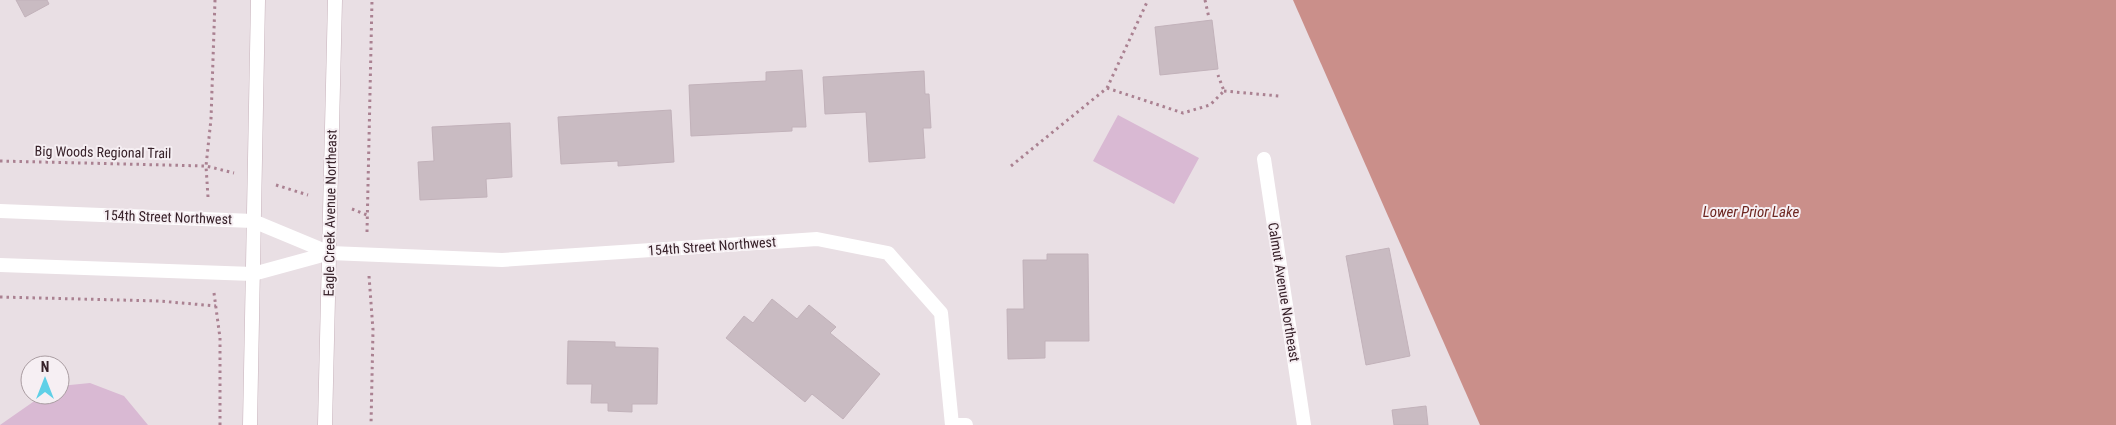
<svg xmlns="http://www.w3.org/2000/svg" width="2116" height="425" font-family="'Roboto Condensed',sans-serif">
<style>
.green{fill:#d9b9d3}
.water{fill:#ca8f8a}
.building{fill:#c9bbc2;stroke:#c2b2ba}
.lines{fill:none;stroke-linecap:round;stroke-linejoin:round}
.secondary-casing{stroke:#c8b3bc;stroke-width:15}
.path{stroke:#aa8191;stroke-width:3;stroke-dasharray:2.5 4;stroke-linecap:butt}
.minor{stroke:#fff;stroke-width:14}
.tertiary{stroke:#fff;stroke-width:14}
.secondary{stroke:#fff;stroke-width:14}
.labels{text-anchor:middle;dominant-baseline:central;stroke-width:4;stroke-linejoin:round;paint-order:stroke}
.street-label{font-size:14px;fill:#372129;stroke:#f6eff3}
.water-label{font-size:15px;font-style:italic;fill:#6e2721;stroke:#f6eff3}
</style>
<rect width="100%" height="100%" fill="#e9dfe4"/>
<path class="green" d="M1118 115 1199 158 1174 204 1093 161Z
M90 383 124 396 148 425H0L43 395H60V386Z"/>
<path class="water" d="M1293 0H2116V425H1480Z"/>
<path class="building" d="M16 0H47L49 4 25 17Z
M1212 20 1218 69 1160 75 1155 27Z
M802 70 806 127H792V131L691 136 689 85 766 81V72Z
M924 71 925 94H929L931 128H923L925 158 869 162 866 112 825 114 823 77Z
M671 110 674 162 618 166V161L561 164 558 117Z
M510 123 512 177 486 179 487 197 420 200 418 162 434 161 432 127Z
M1389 248 1410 356 1366 365 1346 256Z
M1047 254H1088L1089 341H1045V358L1008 359 1007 309H1024L1023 260H1047Z
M772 299 797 319 809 305 836 327 830 333 880 374 843 419 812 394 805 402 726 338 744 316 753 323Z
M568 341 615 342V347L658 348 657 404H632V412L608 411V403H591L592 384H567Z
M1426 406 1428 425H1394L1392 410Z"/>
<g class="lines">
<g class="secondary-casing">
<path id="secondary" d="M250 425 258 0
M325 425 335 0"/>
</g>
<path class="path" d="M1205 0 1209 18
M1107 88 1183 113 1210 105 1224 91 1218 75
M1224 91 1279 96
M0 161 206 166 234 173
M1011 166 1107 88 1148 0
M276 185 308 195
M208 197 206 166 211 119 215 0
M352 209 367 215
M367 232 372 0
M369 276 373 330 371 425
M214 293 220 338V425
M0 297 159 301 216 306"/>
<path class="minor" d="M1264 159 1304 425
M330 253 502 260 817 239 888 253 941 313 952 425
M952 425H966"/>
<path class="tertiary" d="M0 211 253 221 330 253
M0 265 253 274 330 253"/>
<use href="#secondary" class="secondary"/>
</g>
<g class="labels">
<g class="street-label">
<text transform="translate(103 152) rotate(1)">Big Woods Regional Trail</text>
<text transform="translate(330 213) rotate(-89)">Eagle Creek Avenue Northeast</text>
<text transform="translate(168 217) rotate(2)">154th Street Northwest</text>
<text transform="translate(712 246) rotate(-4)">154th Street Northwest</text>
<text transform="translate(1284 292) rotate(81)">Calmut Avenue Northeast</text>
</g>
<g class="water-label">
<text x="1751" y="212">Lower Prior Lake</text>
</g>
</g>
<g transform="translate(45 380)"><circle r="24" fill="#f6eff3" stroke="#aa9da2"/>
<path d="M0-4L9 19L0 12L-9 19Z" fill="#5fd0e7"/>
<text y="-8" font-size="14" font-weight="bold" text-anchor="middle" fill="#372129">N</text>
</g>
</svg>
